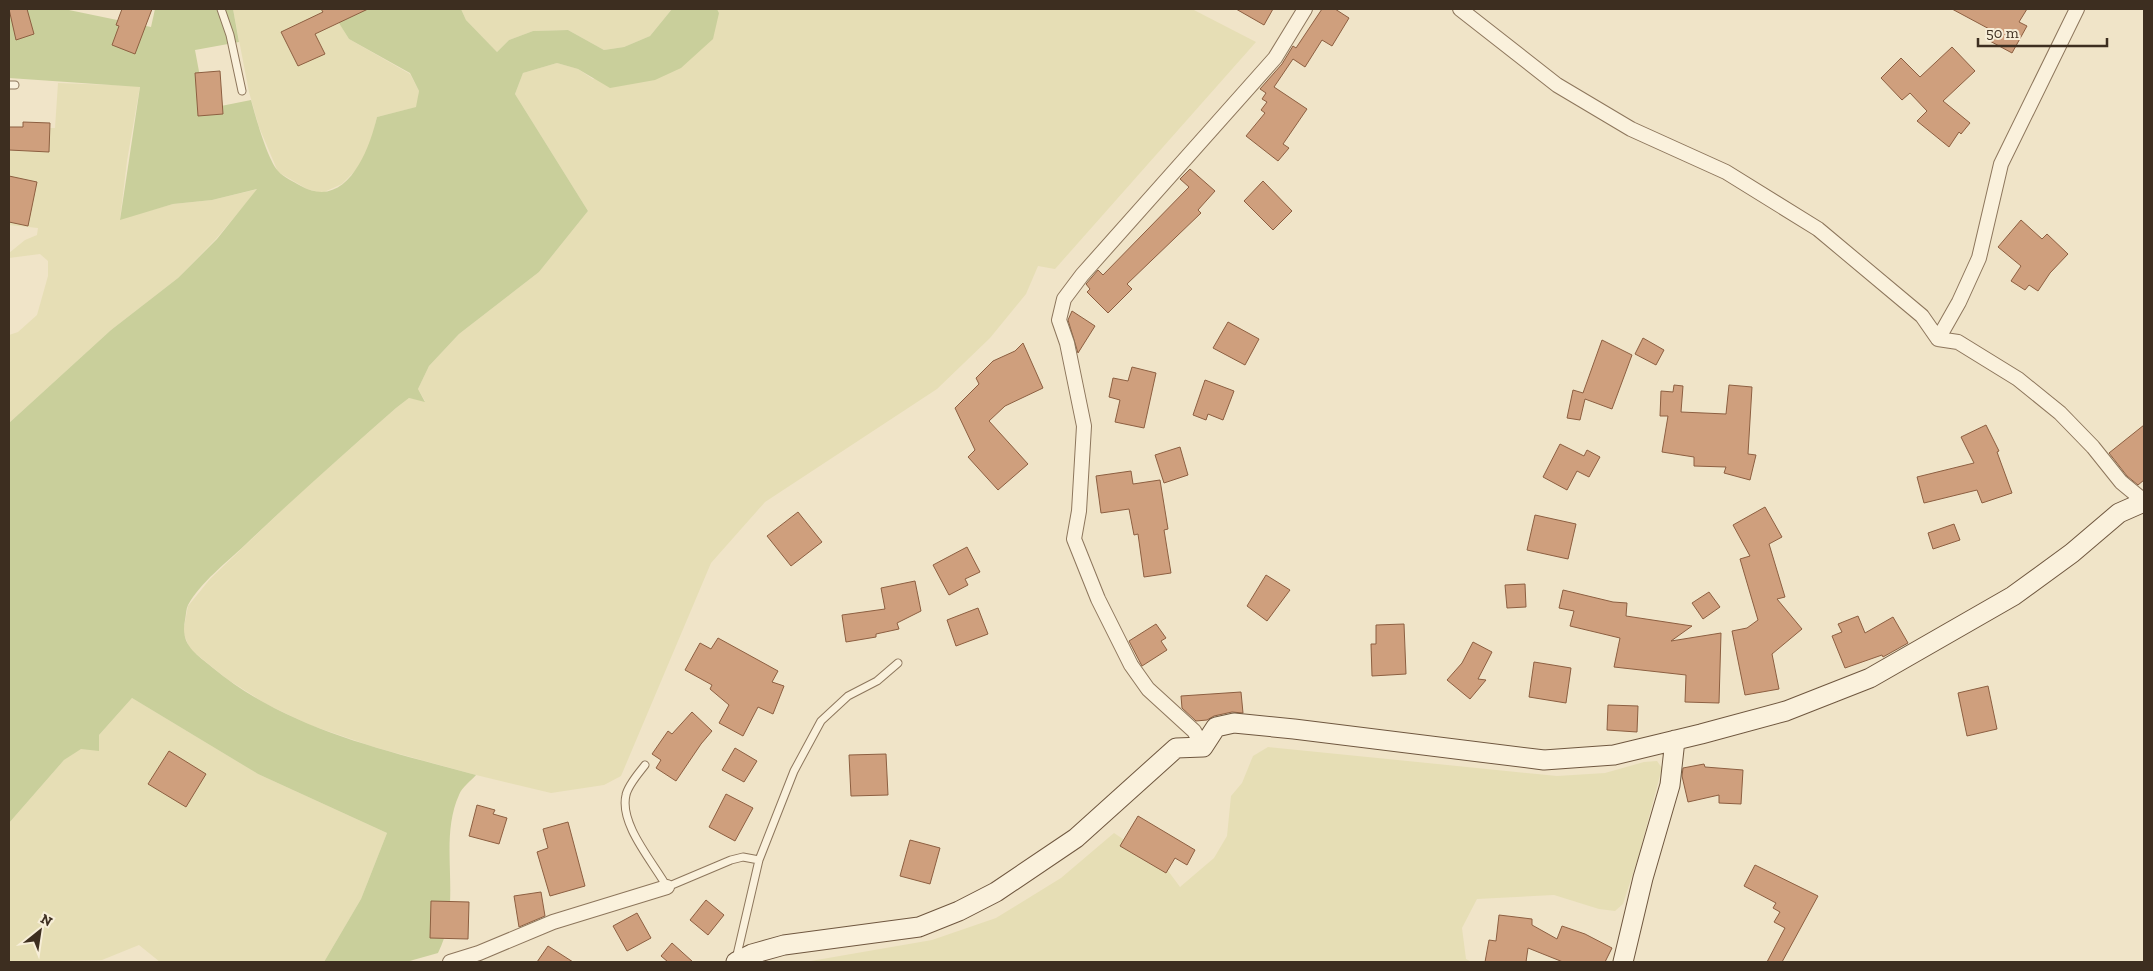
<svg xmlns="http://www.w3.org/2000/svg" width="2153" height="971" font-family="'Zilla Slab',serif">
<style>
.farmland{fill:#e6deb5}
.green{fill:#c9cf9b}
.building{fill:#cf9f7d;stroke:#8d5f41}
.lines{fill:none;stroke-linecap:round;stroke-linejoin:round}
.lane-casing{stroke:#8d765c;stroke-width:9}
.street-casing{stroke:#8d765c;stroke-width:16}
.secondary-casing{stroke:#6f573f;stroke-width:21}
.lane{stroke:#faf1dc;stroke-width:7}
.street{stroke:#faf1dc;stroke-width:14}
.secondary{stroke:#faf1dc;stroke-width:19}
</style>
<rect width="100%" height="100%" fill="#f0e4c8"/>
<path class="farmland" d="M233 9H330L349 39 410 74 419 91 417 107 377 117 372 139 360 166 342 184 322 193 307 189 278 172 259 127 249 92Z
M461 9H672L650 36 624 47 604 50 568 30 533 31 509 40 497 52 466 20Z
M717 9H1192L1256 42 1055 269 1038 266 1026 294 990 338 937 389 765 502 711 563 621 776 604 785 551 793 476 775 374 747 310 725 266 704 227 679 190 649 183 632 188 606 210 579 300 493 396 408 409 398 425 401 418 389 429 366 459 334 539 272 588 211 515 94 523 73 557 63 578 69 593 79 719 13Z
M58 83 140 86 127 161 120 219 173 204 212 200 258 189 216 239 178 278 111 330 9 423V335L18 332 37 315 48 276V261L40 254 9 258V253L25 240 37 235 38 228 9 225V141L27 142V128H55Z
M132 698 258 774 387 833 361 899 324 962H160L139 945 102 960 9 962V823L64 760 99 735Z
M1268 747 1557 776 1605 773 1644 762 1657 761 1662 768 1638 858 1623 904 1615 911 1599 909 1554 895 1477 899 1462 928 1466 959 1472 962H805L932 940 996 918 1061 878 1114 833 1166 868 1180 887 1214 858 1227 836 1231 796 1242 783 1253 756Z"/>
<path class="green" d="M9 9H64L151 27 155 9H233L239 42 195 50 206 109 251 100C256 118 267 158 278 171 283 177 294 182 301 186 346 211 369 151 377 117L416 107 419 91 410 73 349 39 330 9H461L466 20 497 52 509 40 533 31 568 30 604 50 624 47 650 36 672 9H717L719 13 713 39 681 68 655 80 610 88 578 69 557 63 523 73 515 94 588 211 539 272 459 334 429 366 418 389 425 402 409 398 396 408C345 453 294 498 245 545 226 563 201 582 188 605 186 609 186 615 185 620 180 645 195 653 213 668 288 730 385 750 476 775 471 781 462 787 459 795 437 844 464 902 438 953L406 962H324L361 899 387 833 258 774 132 698 99 735V751L81 749 64 760 9 823V423L111 330 178 278 217 239 257 189 212 200 173 204 120 220 140 87 9 78Z"/>
<path class="building" d="M9 9H27L34 34 16 40Z
M122 9H152L135 54 112 45 119 26 116 25Z
M321 9H368L315 34 325 54 298 66 281 32 323 12Z
M1236 9H1273L1264 25Z
M1322 9H1335L1349 18 1332 46 1322 40 1305 67 1293 59 1274 87 1307 109 1283 144 1289 148 1278 161 1246 136 1265 113 1261 110 1267 102 1262 99 1266 93 1260 89 1282 64 1293 46 1296 48Z
M1952 9H2027L2019 22 2027 26 2012 53 1988 40 1993 31Z
M1952 47 1975 71 1943 101 1970 123 1961 134 1959 132 1949 147 1917 121 1927 111 1910 93 1902 100 1881 78 1901 58 1920 77Z
M220 71 223 114 198 116 195 73Z
M23 122 50 123 49 152 9 150V127H23Z
M1190 169 1215 191 1198 210 1201 213 1127 284 1132 289 1108 313 1087 292 1090 289 1086 284 1098 270 1103 275 1189 187 1180 179Z
M9 176 37 182 28 226 9 222Z
M1263 181 1292 211 1273 230 1244 201Z
M2021 220 2042 239 2047 234 2068 254 2050 273 2038 291 2029 285 2025 290 2011 281 2021 266 1998 247Z
M1072 311 1095 326 1078 353 1068 320Z
M1228 322 1259 339 1245 365 1213 348Z
M1643 338 1664 350 1656 365 1635 354Z
M1602 340 1632 355 1612 409 1585 399 1580 420 1567 418 1573 390 1583 393Z
M1023 343 1043 388 1005 406 989 421 1028 464 998 490 968 457 975 450 955 408 979 384 976 378 993 361 1015 351Z
M1132 367 1156 373 1144 428 1115 422 1120 400 1109 397 1113 378 1128 381Z
M1205 380 1234 391 1223 420 1208 414 1206 420 1193 415Z
M1674 385 1683 386 1681 412 1726 414 1729 385 1752 387 1748 454 1756 455 1750 480 1724 473 1726 467 1694 466V457L1662 452 1668 416H1660L1661 391 1673 392Z
M1986 425 1999 451 1997 452 2012 493 1982 503 1977 490 1924 503 1917 477 1974 463 1961 437Z
M2144 425V480L2138 485 2127 476 2109 453Z
M1560 444 1584 456 1587 450 1600 457 1589 477 1577 471 1567 490 1543 477Z
M1180 447 1188 475 1164 483 1155 455Z
M1131 471 1133 484 1160 480 1168 529 1164 530 1171 573 1144 577 1138 534 1134 535 1129 509 1101 513 1096 476Z
M1765 507 1782 537 1769 544 1785 597 1777 599 1802 629 1772 654 1779 689 1745 695 1732 631 1747 628 1758 620 1740 559 1750 556 1733 525Z
M798 512 822 542 791 566 767 536Z
M1535 515 1576 524 1568 559 1527 550Z
M1954 524 1960 540 1933 549 1928 533Z
M967 547 980 572 965 579 968 585 949 595 933 565Z
M1266 575 1290 590 1267 621 1247 606Z
M915 581 921 611 897 623 899 629 876 634V637L846 642 842 615 885 609 881 588Z
M1525 584 1526 607 1507 608 1505 585Z
M1563 590 1613 602 1627 603 1626 616 1692 626 1671 641 1721 633 1719 703 1685 702 1686 675 1614 667 1620 638 1570 626 1574 611 1559 608Z
M1709 592 1720 607 1703 619 1692 603Z
M978 608 988 634 956 646 947 620Z
M1858 616 1865 633 1893 617 1908 643 1883 657 1882 655 1845 668 1832 636 1842 632 1838 624Z
M1156 624 1166 638 1161 641 1167 650 1142 666 1129 641Z
M1404 624 1406 674 1372 676 1371 644H1376V625Z
M718 638 778 671 772 682 784 686 773 714 758 707 743 736 719 723 729 705 710 689 712 685 685 670 700 643 711 649Z
M1473 642 1492 652 1478 679 1486 680 1470 699 1447 680 1462 663Z
M1534 662 1571 668 1566 703 1529 697Z
M1988 686 1997 729 1967 736 1958 693Z
M1241 692 1243 713 1232 712 1214 716 1207 720 1196 721 1182 708 1181 696Z
M1608 705 1638 706 1637 732 1607 730Z
M692 712 712 731 701 744 676 781 656 768 661 760 652 754 668 731 672 734Z
M735 748 757 761 744 782 722 770Z
M169 751 206 774 186 807 148 784Z
M886 754 888 795 851 796 849 755Z
M1704 764 1705 767 1743 770 1741 804 1719 803V795L1688 802 1682 776 1683 768Z
M726 794 753 808 735 841 709 827Z
M477 805 495 810 493 814 507 818 499 844 469 836Z
M1138 816 1195 850 1187 865 1175 858 1166 873 1120 846Z
M568 822 585 886 550 896 537 852 548 848 543 829Z
M910 840 940 848 930 884 900 876Z
M1755 865 1818 896 1782 962H1767L1785 928 1774 922 1780 912 1773 908 1776 903 1744 886Z
M541 892 545 916 519 927 514 896Z
M706 900 724 915 708 935 690 920Z
M431 901 469 902 468 939 430 938Z
M637 913 651 938 627 951 613 926Z
M1499 915 1532 919V925L1557 939 1562 926 1585 934 1612 948 1605 962H1563L1528 948 1526 962H1485L1489 940 1496 941Z
M672 943 693 962H668L661 956Z
M548 946 573 962H537Z"/>
<g class="lines">
<g class="lane-casing">
<path id="lane" d="M221 9 230 35 242 91
M9 85H15
M645 765C639 773 628 785 626 795 619 824 653 862 667 887L731 860 743 857 759 860
M736 959 759 860 794 771 821 721 848 696 877 681 898 663"/>
</g>
<g class="street-casing">
<path id="street" d="M1460 9 1557 85 1631 129 1726 172 1818 229 1922 316 1938 339 1958 342 2018 379 2060 413 2093 447 2121 482 2144 501
M1938 339 1959 302 1979 258 2001 164 2077 9
M1203 747 1194 731 1148 689 1131 665 1098 599 1074 539 1079 511 1084 426 1067 343 1059 320 1064 299 1082 275 1275 58 1305 9
M450 962 479 953 553 922 667 887"/>
</g>
<g class="secondary-casing">
<path id="secondary" d="M736 962 752 954 784 945 919 927 959 911 996 892 1076 838 1176 748 1203 747 1216 727 1234 723 1294 729 1544 760 1614 755 1701 734 1786 711 1870 678 2013 596 2072 553 2119 513 2144 502
M1623 962 1643 878 1670 785 1675 740"/>
</g>
<use href="#lane" class="lane"/>
<use href="#street" class="street"/>
<use href="#secondary" class="secondary"/>
</g>
<rect width="2153" height="971" fill="none" stroke="#3d2e20" stroke-width="20"/>
<g transform="translate(40 931) rotate(30)" stroke="#f7eed8" stroke-width="4" paint-order="stroke">
<path d="M0-4L9 19L0 12L-9 19Z" fill="#3d2e20"/>
<text y="-8" font-size="14" font-weight="bold" text-anchor="middle" fill="#3d2e20">N</text>
</g>
<path d="M1978 38v8h129v-8" fill="none" stroke="#3d2e20" stroke-width="2.5"/>
<text x="1986" y="38" font-size="15" fill="#3d2e20" stroke="#f7eed8" stroke-width="4" paint-order="stroke">50 m</text>
</svg>
